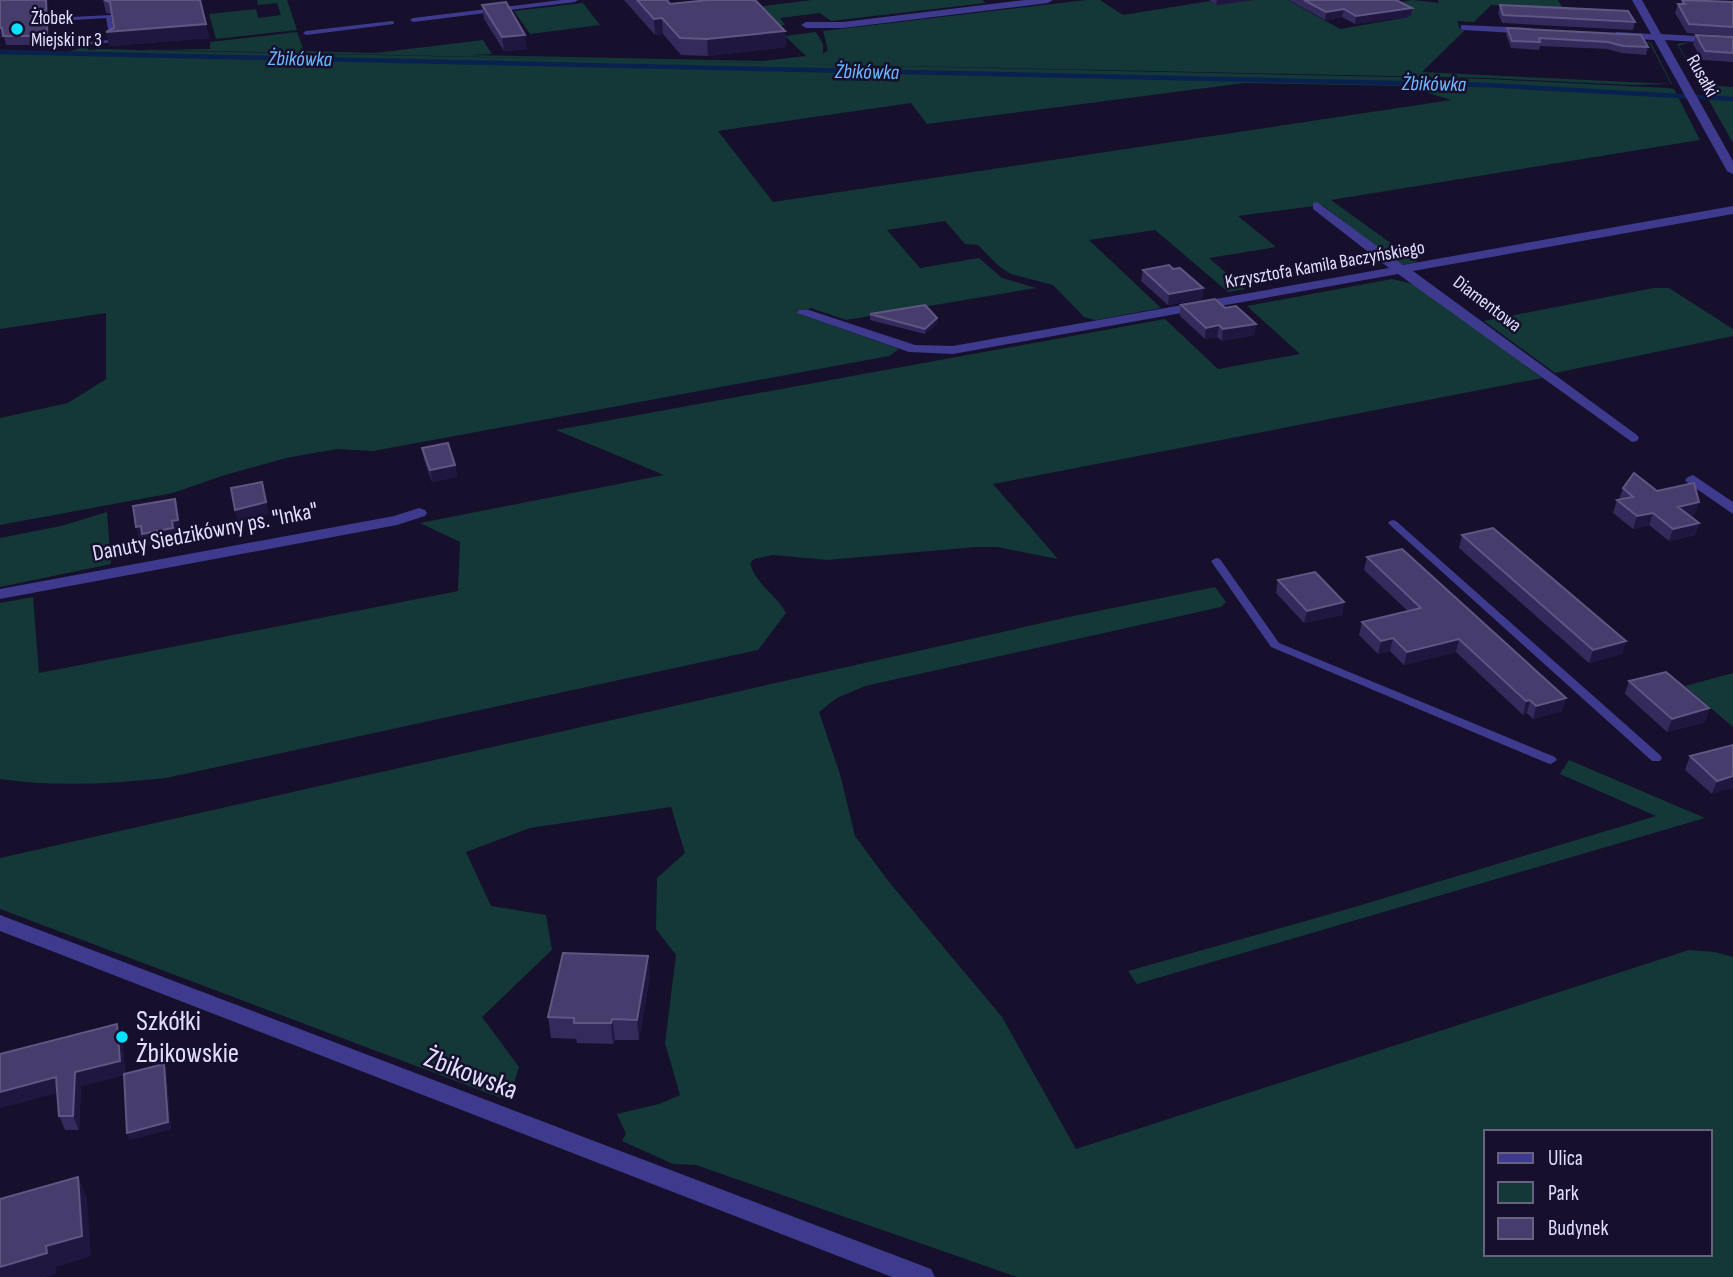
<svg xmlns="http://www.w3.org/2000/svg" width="1733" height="1277" font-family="'Sofia Sans Condensed',sans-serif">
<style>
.green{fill:#133837;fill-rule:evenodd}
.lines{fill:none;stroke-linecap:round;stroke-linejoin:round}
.stream{stroke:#09214e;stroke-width:4.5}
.service{fill:#3e3a8e;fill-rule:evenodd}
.minor{fill:#3e3a8e;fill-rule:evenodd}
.wall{fill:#342a5b}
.shaded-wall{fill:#201741}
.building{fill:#473d6d;stroke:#5f5684;stroke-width:2}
.poi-dot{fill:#09e2ff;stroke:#16102d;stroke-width:2.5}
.labels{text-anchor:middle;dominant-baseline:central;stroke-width:5;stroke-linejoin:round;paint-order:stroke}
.far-poi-label{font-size:19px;fill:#e1ddff;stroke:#16102d;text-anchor:start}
.far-street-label{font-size:19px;fill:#e1ddff;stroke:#16102d}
.far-water-label{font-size:21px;font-style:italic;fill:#6bb8ff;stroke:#16102d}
.street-label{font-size:23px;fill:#e1ddff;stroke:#16102d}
.near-poi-label{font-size:28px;fill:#e1ddff;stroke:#16102d;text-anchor:start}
.near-street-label{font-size:28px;fill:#e1ddff;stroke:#16102d}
</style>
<rect width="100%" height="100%" fill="#16102d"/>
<path class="green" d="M257 0H287L297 30 216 39 209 14 256 9 258 18 281 15 277 3 258 5Z
M812 0H982L986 3 831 21 820 13 780 18 785 25 775 26 756 7Z
M1086 0H1100L1123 15 1210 1 1216 5 1254 0H1288L1340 29 1409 17 1387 4 1413 0 1439 3 1438 0H1558L1563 9 1491 5 1474 22 1457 21 1460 29 1465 30 1422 72 1671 84 1650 44 1636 39 1651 43 1672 84 1632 85 1487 78 137 50 210 49V42L297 32 304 51 375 53 483 40 492 54 470 55 763 61 806 56 785 36 816 32 823 44V54L828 50 823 31Z
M583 3 600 25 530 34 514 11Z
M1689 42 1679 46 1701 85 1733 87V143L1677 44Z
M87 46 88 50C112 47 136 52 162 50L1488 79 1667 88 1674 89 1700 140 1331 200 1417 262 1404 265 1397 262 1322 205 1238 216 1276 247 1209 258 1245 289 1228 292 1155 230 1089 240 1161 308 1096 320 1084 317 1053 285 1011 274 1000 267 978 245 965 244 945 221 887 230 920 268 979 258 1002 278 1036 288 846 320 811 308 800 314 899 349 889 356 373 451 337 449 286 458 225 475 173 493 0 525V418L68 403 106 379V313L0 329V50L67 52ZM1245 83 1405 86 1451 100 773 202 718 131 911 103 927 124Z
M1392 279 1417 285 1542 378 993 484 1058 559 997 547H976L827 560 773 555 754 559 750 563C756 585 776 594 786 613L758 650 166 778C110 784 56 787 0 779V603L33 597 39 673 458 591 460 542 420 523 664 475 556 430 1165 319 1218 369 1300 354 1247 306Z
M1653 288H1669L1733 329V336L1555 373 1484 321Z
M107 512 111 564 0 587V538L61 526Z
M1215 587 1226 602 1221 607 865 686 837 698 819 712 840 774 855 836 889 882 1002 1017 1076 1149 1689 950 1715 952 1733 957V1277H1017L696 1165 673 1164 622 1141 626 1134 617 1114 659 1104 680 1095 665 1043 676 955 656 929 657 878 685 853 671 807 530 828 466 852 491 906 546 915 552 950 482 1017 519 1067 515 1080 501 1098 0 909V858L1064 618ZM1486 1132H1710V1254H1486Z
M1733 673V727L1685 686Z
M1569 760 1705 818 1137 984 1128 971 1348 909 1656 816 1560 774Z"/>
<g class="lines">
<path class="stream" d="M0 52 1486 85 1733 99"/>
<path class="service" d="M561 0H578L575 2 413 22 410 20 413 18Z
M111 15 115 42 73 46V44L75 43 110 40 106 18 74 20 72 19V17Z
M392 21 394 22V24L306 35 303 33 306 31Z
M1393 520 1396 521 1660 755 1662 758 1660 761H1652L1390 525 1388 523 1390 521Z
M1216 558 1220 559 1279 643 1555 757 1557 760 1551 764 1547 763 1271 647 1211 561Z"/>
<path class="minor" d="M1025 0H1053L1048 3 843 28H806L801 25 806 22H843Z
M1632 0H1642L1661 34 1733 38V44L1665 40 1733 161V174L1727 171 1654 40 1617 38 1612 35 1617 32 1651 34Z
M1461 25 1530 28 1535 31 1530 34 1464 30 1461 29Z
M1317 202 1403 265 1733 206V214L1413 271 1637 435 1639 438 1637 441 1632 442 1398 274 953 354 909 352 797 313 799 310H809L915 345 953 346 1389 268 1313 209V203Z
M1693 475 1733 502V514L1688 483 1685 480 1688 477Z
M419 508 425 510 427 513 425 516 397 525 0 599V589L394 516Z
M0 915 931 1269 935 1277H892L0 931Z"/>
</g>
<path class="wall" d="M0 0H48L49 45H6L4 37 0 38Z
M103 0H200L209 38 109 46 114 28 112 14 106 13Z
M624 0H667L670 4 785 31 786 47 708 56 681 55 663 34 655 35Z
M1209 0H1252L1216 5Z
M1289 0H1396L1411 16 1355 24 1342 17 1325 20Z
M1682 0 1733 2V36L1687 33 1675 13 1678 4H1681Z
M482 5 527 49 504 51 484 19Z
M1500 5 1635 22 1633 30 1502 23 1498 13Z
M1507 28 1648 47 1646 55 1622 53 1607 49 1540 46 1539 50 1511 48 1506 35Z
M1696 35 1733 37V62L1702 60 1693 44Z
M1173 269 1203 288 1202 299 1168 305 1141 281 1143 270Z
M1181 305 1225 308 1256 324 1254 335 1222 341 1217 337 1205 339 1180 316Z
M870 314 937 318V324L925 334 870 320Z
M422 448 455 465 457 477 432 482 424 460Z
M1623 488 1657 491 1695 514 1689 516 1699 523 1695 535 1669 541 1649 525 1633 529 1613 513 1617 500H1619Z
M1462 535 1626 641 1622 654 1589 663 1459 548Z
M1367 557 1562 711 1533 719 1527 713 1523 715 1456 652 1404 665 1390 651 1378 654 1359 635 1362 622 1408 611 1364 570Z
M1278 580 1344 602 1342 615 1304 623 1276 593Z
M1629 681 1709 708 1705 722 1667 732 1625 694Z
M1733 745 1712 794 1685 770 1690 756Z
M650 976 639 1040H615L613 1044 577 1043 576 1039 551 1038 548 1017Z
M117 1024 122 1038 125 1073 166 1071 171 1129 129 1140 124 1075 81 1086 79 1130H65L59 1116Z"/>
<path class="shaded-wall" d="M46 0H48L49 45 47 36Z
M1217 0H1252L1216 5Z
M1412 8 1411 16 1355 24 1356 16Z
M1344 9 1342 17 1325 20 1326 12Z
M662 18 663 34 655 35 654 19Z
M206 24 209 38 109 46 106 32Z
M0 28H2L4 37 0 38Z
M785 31 786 47 708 56 707 39Z
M525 35 527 49 504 51 502 37Z
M1203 288 1202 299 1168 305 1169 294Z
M937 318V324L925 334V329Z
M1256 324 1254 335 1222 341 1223 329Z
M1219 325 1217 337 1205 339 1206 328Z
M455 465 457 477 432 482 430 470Z
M262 482 269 514 238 522 235 510Z
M175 499 178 511 181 532 175 533 177 540 146 546 144 539 139 540 136 527 172 521Z
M1699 502 1695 514 1674 519 1678 507Z
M1653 513 1649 525 1633 529 1637 516Z
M1699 523 1695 535 1669 541 1673 529Z
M1344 602 1342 615 1304 623 1307 611Z
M1393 638 1390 651 1378 654 1381 641Z
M1459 639 1456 652 1404 665 1407 652Z
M1626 641 1622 654 1589 663 1593 650Z
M1566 698 1562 711 1533 719 1536 706Z
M1530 700 1527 713 1523 715 1526 701Z
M1709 708 1705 722 1667 732 1672 719Z
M1733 776V788L1712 794 1717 781Z
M648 956 650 976 639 1040 637 1020Z
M612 1019 615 1040 613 1044 611 1023Z
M117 1024 122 1038 125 1075 81 1086 79 1130 73 1116 75 1072Z
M164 1064 166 1071 171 1129 129 1140 127 1133Z
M56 1077 62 1092 0 1108V1092Z
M78 1177 87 1198 91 1256 56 1267V1274L45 1277H0V1267Z"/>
<path class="building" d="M0 0H46L47 36H3L2 28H0Z
M104 0H200L206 24 106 32 114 28 110 2Z
M637 0H667L670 4 708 0H755L785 31 707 39 680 38 662 18 654 19Z
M1304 0H1396L1412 8 1356 16 1344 9 1326 12Z
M1682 0 1733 2V27L1689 24 1678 4H1685Z
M506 2 525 35 502 37 482 5Z
M1500 5 1628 11 1635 22 1503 15Z
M1507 28 1641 35 1648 47 1623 46 1608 42 1539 38 1540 42 1512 41Z
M1696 35 1733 37V53L1705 51Z
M1169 265 1173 269 1180 268 1203 288 1169 294 1143 270Z
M1215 299 1225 308 1236 306 1256 324 1223 329 1219 325 1206 328 1181 305Z
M925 305 937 318 925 329 870 314Z
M448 443 455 465 430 470 422 448Z
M1634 473 1657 491 1694 483 1699 502 1678 507 1699 523 1673 529 1653 513 1637 516 1617 500 1633 497 1623 488Z
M262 482 266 502 235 510 231 488Z
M175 499 178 520 172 521 173 528 142 534 141 526 136 527 133 506Z
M1493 528 1626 641 1593 650 1462 535Z
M1402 549 1566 698 1536 706 1530 700 1526 701 1459 639 1407 652 1393 638 1381 641 1362 622 1421 608 1367 557Z
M1315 572 1344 602 1307 611 1278 580Z
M1666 672 1709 708 1672 719 1629 681Z
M1733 745V776L1717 781 1690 756Z
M563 953 648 956 637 1020 612 1019 611 1023H574V1018L548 1017Z
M117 1024 120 1061 75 1072 73 1116H59L56 1077 0 1092V1054Z
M164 1064 168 1122 127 1133 124 1074Z
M78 1177 82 1236 46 1246 47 1253 0 1267V1199Z"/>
<g class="poi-dot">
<circle cx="17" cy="29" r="7"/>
<circle cx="122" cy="1037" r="7"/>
</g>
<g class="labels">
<g class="far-poi-label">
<text x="31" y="18">Żłobek<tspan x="31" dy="22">Miejski nr 3</tspan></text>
</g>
<g class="far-street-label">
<text transform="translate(1702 76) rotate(61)">Rusałki</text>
<text transform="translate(1325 265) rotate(-10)">Krzysztofa Kamila Baczyńskiego</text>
<text transform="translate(1487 304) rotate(37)">Diamentowa</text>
</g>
<g class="far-water-label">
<text transform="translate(300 59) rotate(1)">Żbikówka</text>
<text transform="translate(867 72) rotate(1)">Żbikówka</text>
<text transform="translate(1434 84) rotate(1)">Żbikówka</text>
</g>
<g class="street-label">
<text transform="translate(205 532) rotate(-11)">Danuty Siedzikówny ps. "Inka"</text>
</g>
<g class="near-poi-label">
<text x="136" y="1021">Szkółki<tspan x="136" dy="32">Żbikowskie</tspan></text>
</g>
<g class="near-street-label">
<text transform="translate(471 1074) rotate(21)">Żbikowska</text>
</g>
</g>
<rect x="1484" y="1130" width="228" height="126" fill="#16102d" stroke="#676281" stroke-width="2"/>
<rect x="1498" y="1153" width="35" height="10" fill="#3e3a8e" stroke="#676281" stroke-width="2"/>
<text x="1548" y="1165" font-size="21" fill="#e1ddff">Ulica</text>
<rect x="1498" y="1182" width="35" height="21" fill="#133837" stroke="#676281" stroke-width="2"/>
<text x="1548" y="1200" font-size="21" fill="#e1ddff">Park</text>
<rect x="1498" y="1218" width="35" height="21" fill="#473d6d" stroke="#676281" stroke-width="2"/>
<text x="1548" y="1235" font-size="21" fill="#e1ddff">Budynek</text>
</svg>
